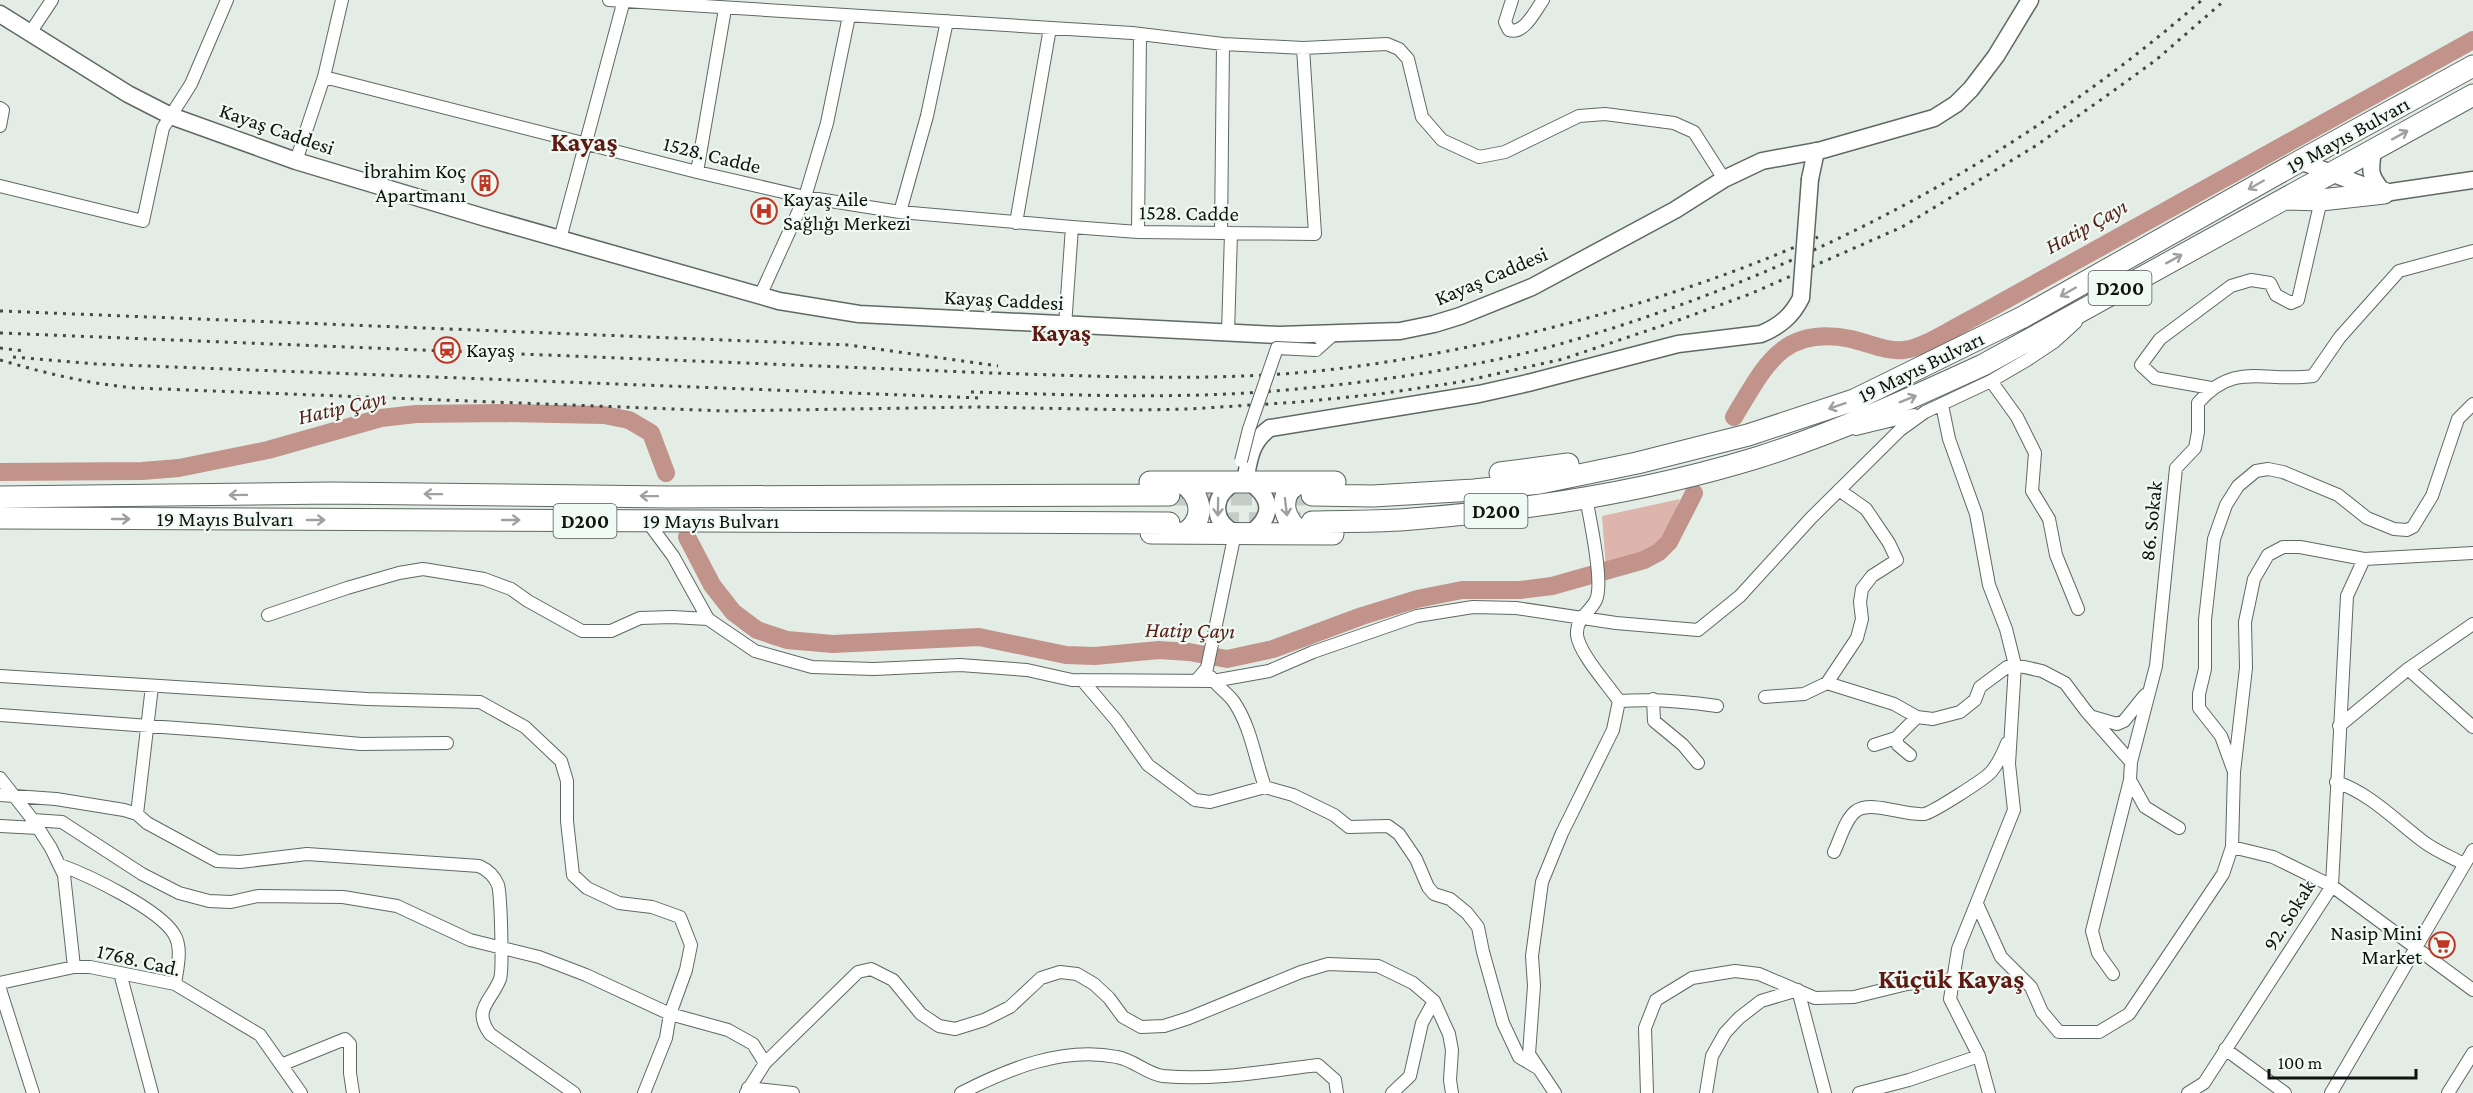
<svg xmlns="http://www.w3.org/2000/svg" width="2473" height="1093" font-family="'Crimson Pro',serif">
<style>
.green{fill:#deb5ad}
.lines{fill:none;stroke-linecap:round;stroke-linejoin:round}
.river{stroke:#c1938a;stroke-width:18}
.highway-tunnel{stroke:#c3ccc6;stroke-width:21;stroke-dasharray:21 10;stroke-linecap:butt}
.street-casing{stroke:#5f6863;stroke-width:14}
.secondary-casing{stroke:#5f6863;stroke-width:19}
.highway-casing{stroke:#5f6863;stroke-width:23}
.street{stroke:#fff;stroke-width:12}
.secondary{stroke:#fff;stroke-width:16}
.highway{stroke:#fff;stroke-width:21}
.rail{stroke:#434844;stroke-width:3;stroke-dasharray:3 6;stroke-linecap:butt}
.street-bridge-casing{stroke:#5f6863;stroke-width:14;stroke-linecap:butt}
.secondary-bridge-casing{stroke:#5f6863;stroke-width:19;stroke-linecap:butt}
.street-bridge{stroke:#fff;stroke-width:12}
.secondary-bridge{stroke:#fff;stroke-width:16}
.oneway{stroke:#9fa19f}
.labels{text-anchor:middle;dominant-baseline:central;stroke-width:4.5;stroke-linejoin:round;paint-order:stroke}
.shield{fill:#f0faf4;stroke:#525854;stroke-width:1.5}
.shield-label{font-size:20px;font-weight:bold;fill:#0f1310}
.street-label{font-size:21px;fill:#0f1310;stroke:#f0faf4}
.poi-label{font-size:21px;fill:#0f1310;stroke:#f0faf4;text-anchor:end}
.water-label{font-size:22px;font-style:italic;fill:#561c15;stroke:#f0faf4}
.quarter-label{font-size:24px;font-weight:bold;fill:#5d1a12;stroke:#f0faf4}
.district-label{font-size:27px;font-weight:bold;fill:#5d1a12;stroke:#f0faf4}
</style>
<rect width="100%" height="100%" fill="#e3ede6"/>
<path class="green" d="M1680 499 1664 541 1645 556 1606 568 1602 516Z"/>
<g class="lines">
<path class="river" d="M1734 417C1765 366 1782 325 1851 339 1868 343 1887 352 1904 350 1926 347 1955 327 1975 317L2473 40
M0 472 142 471 179 468 268 450 381 418 416 414 502 413 604 415 629 420 651 433 666 473
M687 537 712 585 733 612 757 630 787 640 833 644 979 637 1066 655 1095 656 1159 650 1189 652 1227 659 1273 649 1362 616 1417 599 1462 590H1520L1552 586 1644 560 1659 552 1669 542 1694 493"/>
<path class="highway-tunnel" d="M1169 495H1305
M1218 523 1307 522"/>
<g class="street-casing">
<path id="street" d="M609 0 1132 33 1223 44 1303 48 1387 44 1399 49 1408 59 1422 117 1442 140 1479 157 1505 152 1579 116 1605 114 1674 123 1694 132 1724 179
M1512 0 1505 22 1509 30C1524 35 1535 11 1543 0
M30 33 52 0
M324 77 697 172 805 197 900 212 1072 227 1138 232 1315 234 1303 48
M0 108 3 110 0 126
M296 161 324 77 342 0
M697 172 725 9
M0 186 143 221 163 128 191 84 227 0
M900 212 927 116 947 21
M1016 223 1050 28
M1138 232 1140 34
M1221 233 1223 44
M560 239 624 0
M760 296 805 197 827 123 849 16
M1065 326 1072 227
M1228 333 1231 233
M1316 350 1334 334
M1991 381 2017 417 2035 453 2032 491 2049 519 2056 555 2078 609
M2211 388 2155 378 2141 365 2160 339 2231 286 2251 280 2270 283 2276 295 2291 303 2298 300 2321 200
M1942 405 1949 439 1976 514 1989 585 2006 629 2015 665 2009 764 2014 810 1958 949 1950 999 1979 1056 1989 1093
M1856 429 1914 415
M647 521 673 556 708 619 755 651 812 667 874 669 960 665 1027 670 1072 680 1213 681 1269 671 1313 652 1417 616 1473 607 1516 608 1616 623 1698 630 1740 596 1811 518 1900 430 1925 412 1991 381 2027 360 2054 342 2076 322
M268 615 347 588 399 573 423 569 484 579 511 589 528 601 582 631H611L640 618 672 617 708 619
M2408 669 2473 727
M0 676 367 699 480 702 525 727 561 761 567 781V821L573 875 587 888 619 903 652 907 680 917 691 945 686 970 670 1014 666 1038 644 1093
M1211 677C1217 687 1228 693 1234 702 1251 727 1255 759 1265 787
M1082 680 1116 720 1148 765 1195 800 1210 802 1265 787 1293 795 1334 815 1349 827 1388 826 1399 834 1416 859 1428 887 1434 894 1450 899 1467 913 1478 927 1483 952 1503 1023 1519 1057 1536 1067
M1196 681 1207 668 1235 533
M1827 683 1894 704 1917 717 1933 719 1960 712 1975 700 1980 687 2007 667 2015 665 2042 671 2065 683 2086 711 2131 762
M1765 697 1804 694 1827 683 1857 638 1862 619 1860 602 1862 589 1872 576 1897 560 1889 543 1866 509 1839 490
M1653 699 1654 721 1683 745 1698 763
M1619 701C1653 699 1684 701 1717 706
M0 715 217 731 361 744 447 743
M2093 717 2117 724 2124 721 2145 695
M2339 726 2408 669 2473 624
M1896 738 1898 745 1910 755
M1874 745 1896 738 1917 717
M2233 769 2221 736 2199 708V694L2205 669V620L2214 539 2226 505 2238 486 2256 471 2268 469 2283 472 2338 495 2367 518 2394 529 2407 530 2413 527 2432 496 2458 419 2473 404
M0 778 33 820 51 848 64 875 74 967
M2130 780 2145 807 2179 828
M2336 782C2370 793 2396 821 2424 842 2436 851 2451 857 2464 864
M0 795 56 799 124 810 137 814 147 823 217 861 240 862 307 854 479 866C488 870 494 875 498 885 501 895 503 971 500 979 491 1002 472 1009 490 1034L574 1093
M137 814 152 686
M33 820 62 822 142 874 179 893 209 901 231 902 258 896 343 897 397 906 470 940 539 957 586 975 670 1014 728 1030 753 1044 765 1063
M0 826 38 828
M2232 847 2273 857 2332 886 2473 990
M1834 852C1840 840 1845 819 1856 811 1872 800 1904 816 1924 814 1932 813 1985 779 1991 772 1998 764 2003 753 2007 743
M60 865C88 875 159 909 174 934 183 948 177 969 175 984
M1977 904 2001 957 2031 987 2042 1012 2059 1032H2099L2129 1014 2223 874 2232 847 2234 772 2246 668 2245 622 2254 579 2268 555 2283 547H2300L2364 559 2473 553
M120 973 152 1093
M2113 974 2098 953 2092 931 2130 780 2131 762 2156 666 2176 468 2195 448 2198 432V403C2235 360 2265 383 2313 376L2340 337 2399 271 2473 251
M0 983 74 967H90L175 984 260 1035 301 1093
M0 989 33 1093
M2225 1049 2285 1093
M281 1065 345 1039 350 1044V1073L353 1093
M748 1088 793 1093
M746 1093 765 1063 858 972 871 969 893 980 921 1014 939 1026 955 1029 984 1020 1010 1007 1041 978 1060 972 1077 974 1094 984 1109 998 1123 1017 1141 1027 1164 1026 1189 1018 1301 972 1328 964 1378 966 1413 983 1434 1001 1449 1034 1452 1050 1450 1080 1452 1093
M961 1093C1008 1069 1063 1046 1117 1057 1134 1060 1147 1074 1163 1076 1215 1081 1267 1071 1318 1065L1335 1080 1337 1093
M1392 1093 1410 1076 1422 1023 1434 1001
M1555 1093 1529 1054 1534 986 1532 956 1542 882 1562 833 1613 730 1619 701C1608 685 1579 653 1577 635 1576 617 1590 613 1596 600 1604 583 1590 519 1586 498
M1647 1093 1645 1028 1656 1000 1692 978 1735 971 1759 974 1815 998 1854 997 1907 984 1953 979
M1706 1093 1712 1056 1725 1033 1739 1018 1761 1001 1798 990 1825 1093
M1859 1093 1909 1080 1979 1056
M2188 1093 2204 1083 2332 886 2347 596 2364 559
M2331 1093 2473 850
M2448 1093 2473 1053"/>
</g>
<g class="secondary-casing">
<path id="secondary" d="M0 14 128 94 171 116 296 161 486 218 779 301 859 314 1279 335 1400 331 1434 324 1460 316 1532 287 1675 210 1724 179 1762 161 1822 150 1934 118 1956 104 1971 89 1996 56 2030 0
M2373 150C2370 172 2369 175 2383 192
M2300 161 2383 193
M1810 179 1816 151
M2384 193 2473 180
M1245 482C1249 460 1250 442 1270 428L1479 394 1528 383
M1250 482C1272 498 1274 516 1251 533
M1235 533C1210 521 1212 494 1236 482"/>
</g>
<g class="highway-casing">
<path id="highway" d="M2286 199 2321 200 2384 193
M1500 473 1568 464
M1150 482H1335
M1182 482C1202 496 1206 519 1185 533
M1303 482C1275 490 1282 524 1305 534
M1312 495 1373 496 1474 490 1540 483 1637 463 1748 435 1854 400 2023 317 2300 161 2473 66
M0 497 332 493 670 497 1169 495
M0 518 1169 523
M1312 522C1346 521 1379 522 1412 519 1528 510 1645 492 1756 458 1833 434 1909 399 1983 365L2473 95
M1151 533 1333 534"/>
</g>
<use href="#street" class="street"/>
<use href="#secondary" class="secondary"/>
<use href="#highway" class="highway"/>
<path class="rail" d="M0 311 849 345 998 366
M0 333 992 373C1093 376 1194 381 1295 373 1370 367 1444 353 1518 336 1621 311 1721 280 1818 237
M0 348 24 351
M13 357 96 364 981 398
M0 360C45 373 89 384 136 388L724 411 977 407 1140 410 1189 409 1299 402 1379 394 1460 382 1563 359 1676 321 1750 294 1902 227 2037 145 2109 94 2156 60 2225 0
M971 392C1080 395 1188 400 1297 389 1382 381 1478 367 1560 344 1795 277 2018 161 2202 0"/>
<g class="street-bridge-casing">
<path id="street-bridge" d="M1241 461 1249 429 1277 348 1316 350"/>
</g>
<g class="secondary-bridge-casing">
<path id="secondary-bridge" d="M1528 383 1678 344 1761 334C1780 326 1792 316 1801 298L1810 179"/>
</g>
<use href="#street-bridge" class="street-bridge"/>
<use href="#secondary-bridge" class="secondary-bridge"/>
</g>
<defs><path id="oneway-shaft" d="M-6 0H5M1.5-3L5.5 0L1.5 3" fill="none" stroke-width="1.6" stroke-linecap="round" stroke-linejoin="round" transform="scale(1.5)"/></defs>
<g class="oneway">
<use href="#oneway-shaft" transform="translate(2400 135) rotate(-29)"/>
<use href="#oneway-shaft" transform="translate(2256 185) rotate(150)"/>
<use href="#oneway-shaft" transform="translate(2174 259) rotate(-29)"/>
<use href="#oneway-shaft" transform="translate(2068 292) rotate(150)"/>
<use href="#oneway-shaft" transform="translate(1908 399) rotate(-22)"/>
<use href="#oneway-shaft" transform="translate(1837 406) rotate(161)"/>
<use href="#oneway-shaft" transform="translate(433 494) rotate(-179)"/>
<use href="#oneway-shaft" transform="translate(238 495) rotate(179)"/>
<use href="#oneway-shaft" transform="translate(649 496) rotate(-179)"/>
<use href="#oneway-shaft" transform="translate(1218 507) rotate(91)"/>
<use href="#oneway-shaft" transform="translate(1286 507) rotate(83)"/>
<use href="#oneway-shaft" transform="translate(121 519)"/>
<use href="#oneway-shaft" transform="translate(316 520)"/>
<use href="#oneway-shaft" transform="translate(511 520)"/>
</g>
<defs>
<g id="building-ring" transform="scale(1.35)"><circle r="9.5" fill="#f0faf4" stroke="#c13525" stroke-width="1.5"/><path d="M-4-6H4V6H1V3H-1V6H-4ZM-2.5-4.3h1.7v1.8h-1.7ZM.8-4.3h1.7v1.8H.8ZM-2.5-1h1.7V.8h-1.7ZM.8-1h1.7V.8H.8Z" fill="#c13525"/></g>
<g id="hospital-ring" transform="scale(1.35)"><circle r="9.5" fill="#f0faf4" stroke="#c13525" stroke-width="1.5"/><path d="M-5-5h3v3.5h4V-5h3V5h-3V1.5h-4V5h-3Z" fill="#c13525"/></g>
<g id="station-ring" transform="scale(1.35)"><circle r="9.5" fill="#f0faf4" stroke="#c13525" stroke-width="1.5"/><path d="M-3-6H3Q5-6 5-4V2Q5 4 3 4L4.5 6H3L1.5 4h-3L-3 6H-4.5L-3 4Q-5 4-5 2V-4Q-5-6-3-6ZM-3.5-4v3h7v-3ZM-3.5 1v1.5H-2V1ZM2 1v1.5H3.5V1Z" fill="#c13525"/></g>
<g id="supermarket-ring" transform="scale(1.35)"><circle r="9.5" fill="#f0faf4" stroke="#c13525" stroke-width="1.5"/><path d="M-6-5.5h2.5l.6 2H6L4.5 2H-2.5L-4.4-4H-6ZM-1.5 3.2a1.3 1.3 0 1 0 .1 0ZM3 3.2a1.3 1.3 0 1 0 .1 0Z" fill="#c13525"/></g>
</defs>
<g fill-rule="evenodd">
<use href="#building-ring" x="485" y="183"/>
<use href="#hospital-ring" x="764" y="211"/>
<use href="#station-ring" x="447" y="350"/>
<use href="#supermarket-ring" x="2442" y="945"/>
</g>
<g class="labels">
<g class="shield">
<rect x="2088.5" y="271" width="63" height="34" rx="4.5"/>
<rect x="1464.5" y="494" width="63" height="34" rx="4.5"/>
<rect x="553.5" y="504" width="63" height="34" rx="4.5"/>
</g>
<g class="shield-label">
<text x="2120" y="288">D200</text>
<text x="1496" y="511">D200</text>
<text x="585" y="521">D200</text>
</g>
<g class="street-label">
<text transform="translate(277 129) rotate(19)">Kayaş Caddesi</text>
<text transform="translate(2348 135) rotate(-29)">19 Mayıs Bulvarı</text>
<text transform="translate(712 155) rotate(14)">1528. Cadde</text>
<text transform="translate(1189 213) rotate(1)">1528. Cadde</text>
<text transform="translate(1491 276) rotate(-23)">Kayaş Caddesi</text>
<text transform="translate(1004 300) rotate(3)">Kayaş Caddesi</text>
<text transform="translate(1921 367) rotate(-26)">19 Mayıs Bulvarı</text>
<text x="225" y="519">19 Mayıs Bulvarı</text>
<text x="711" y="521">19 Mayıs Bulvarı</text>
<text transform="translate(2151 521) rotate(-84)">86. Sokak</text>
<text transform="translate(2289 915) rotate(-58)">92. Sokak</text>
<text transform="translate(139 960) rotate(13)">1768. Cad.</text>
</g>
<g class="poi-label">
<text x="466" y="171">İbrahim Koç<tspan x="466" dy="24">Apartmanı</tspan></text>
<text x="783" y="199" text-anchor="start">Kayaş Aile<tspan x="783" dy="24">Sağlığı Merkezi</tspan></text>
<text x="466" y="350" text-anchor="start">Kayaş</text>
<text x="2422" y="933">Nasip Mini<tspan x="2422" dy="24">Market</tspan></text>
</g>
<g class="water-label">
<text transform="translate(2086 226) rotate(-29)">Hatip Çayı</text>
<text transform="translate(342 407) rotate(-13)">Hatip Çayı</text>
<text transform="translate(1190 630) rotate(1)">Hatip Çayı</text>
</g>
<g class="quarter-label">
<text x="1061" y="332">Kayaş</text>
</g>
<g class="district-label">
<text x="584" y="142">Kayaş</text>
<text x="1951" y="979">Küçük Kayaş</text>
</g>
</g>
<path d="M2269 1069v9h147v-9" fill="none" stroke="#0f1310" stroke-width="3"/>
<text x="2278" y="1069" font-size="18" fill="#0f1310" stroke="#f0faf4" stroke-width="4.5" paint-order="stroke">100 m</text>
</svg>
